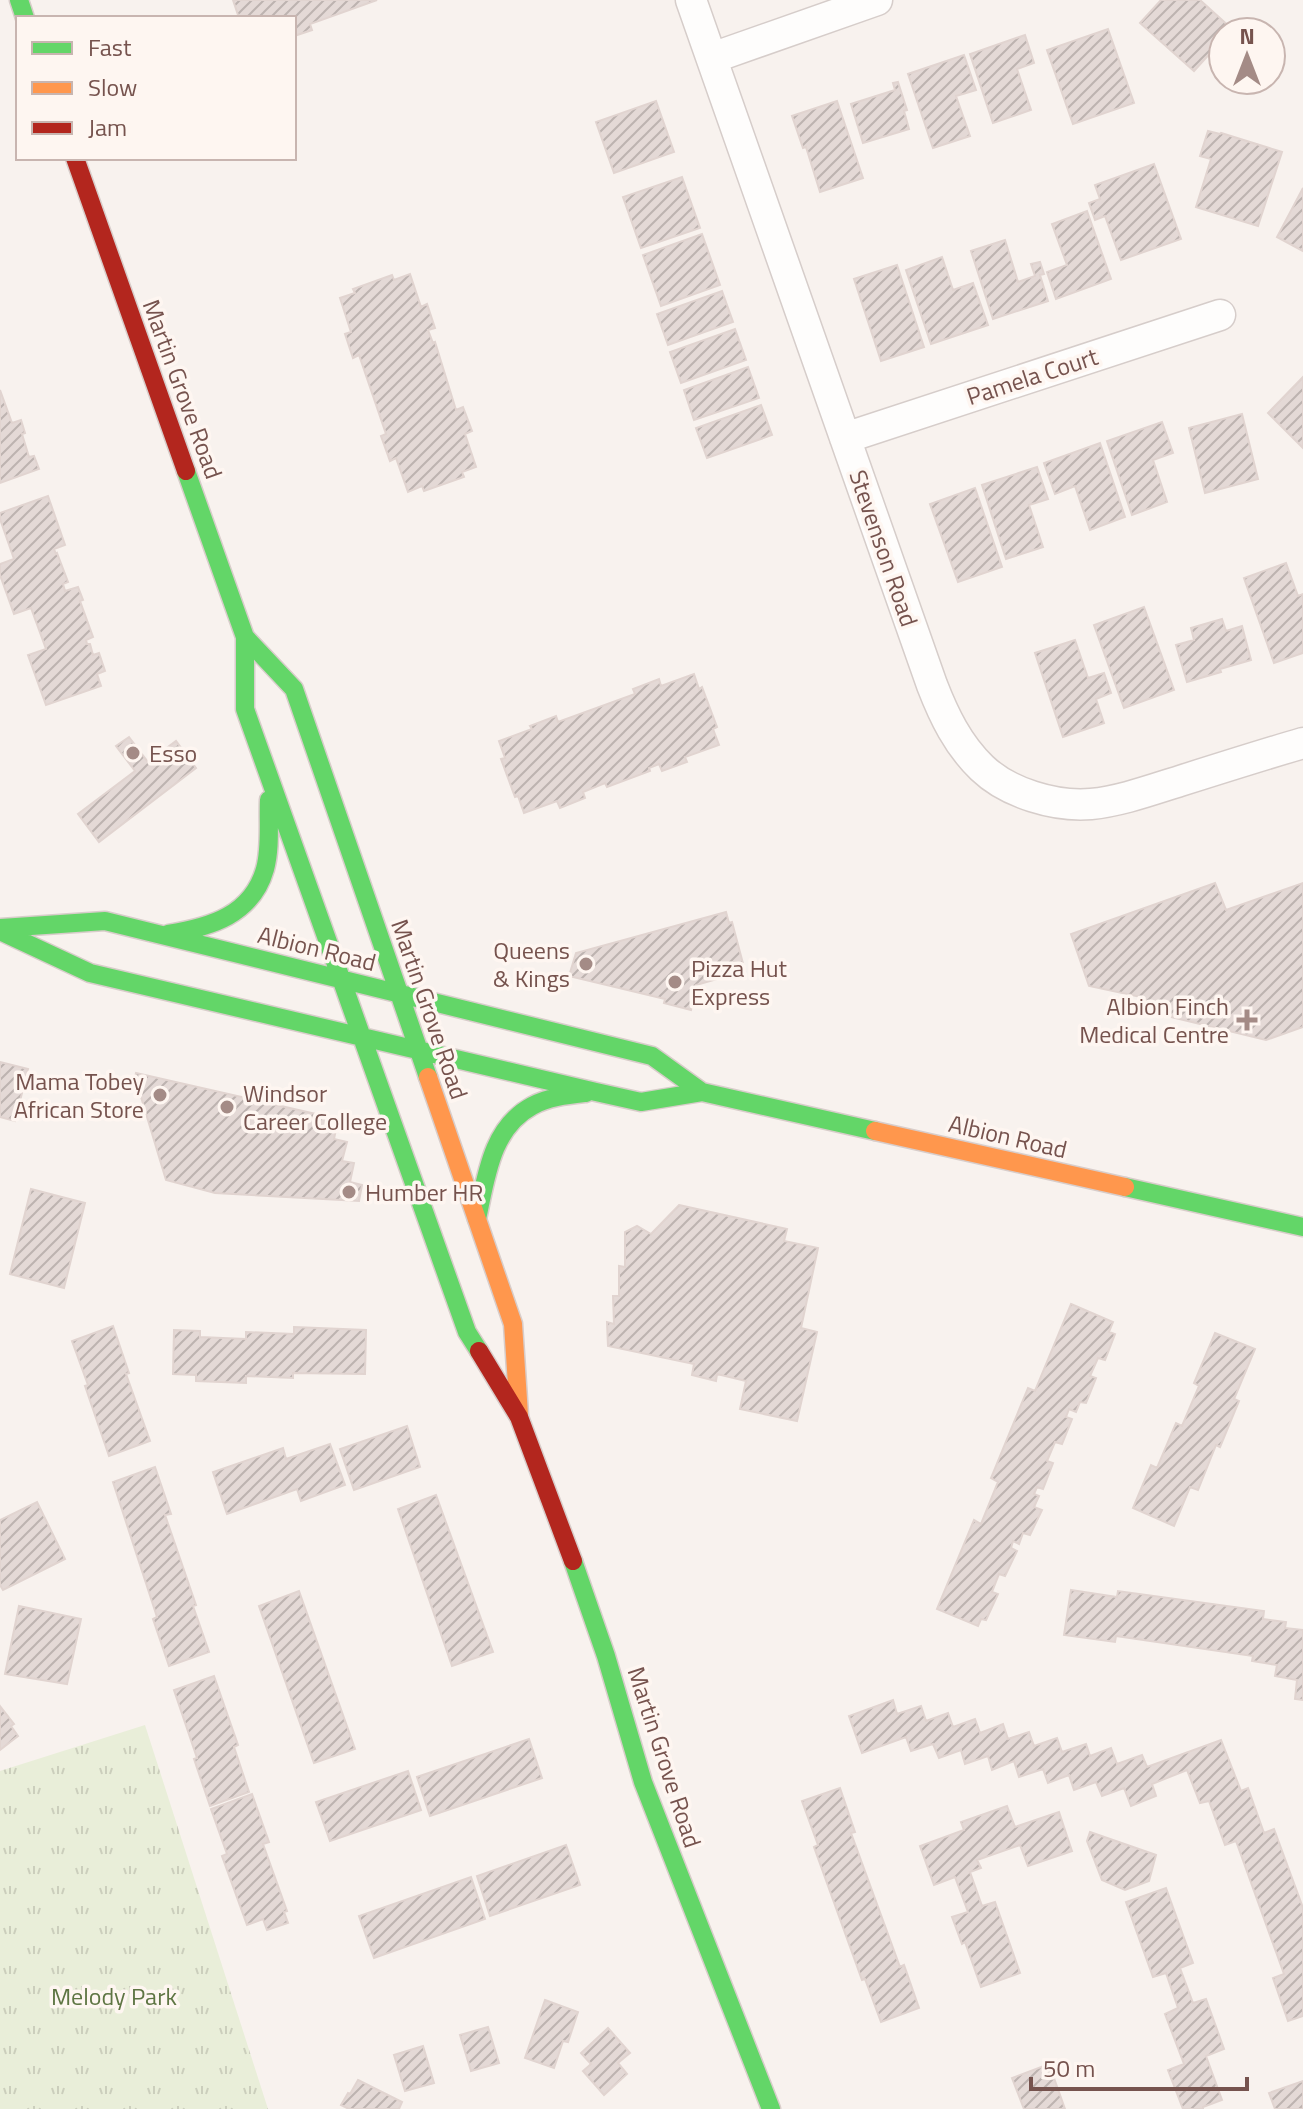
<svg xmlns="http://www.w3.org/2000/svg" width="1303" height="2109" font-family="'Titillium Web',sans-serif">
<style>
.grass{fill:url(#grass-tufts)}
.building{fill:url(#building-hatch);stroke:#e1d4d0;stroke-width:2}
.lines{fill:none;stroke-linecap:round;stroke-linejoin:round}
.street-casing{stroke:#d6cdca;stroke-width:33}
.fast-casing{stroke:#d8cdca;stroke-width:21}
.slow-casing{stroke:#d8cdca;stroke-width:21}
.jam-casing{stroke:#d8cdca;stroke-width:21}
.street{stroke:#fefdfc;stroke-width:30}
.fast{stroke:#63d668;stroke-width:18}
.slow{stroke:#ff974d;stroke-width:18}
.jam{stroke:#b3261e;stroke-width:18}
.poi-dot{fill:#a48b86;stroke:#fef6f1;stroke-width:3}
.labels{text-anchor:middle;dominant-baseline:central;stroke-width:7;stroke-linejoin:round;paint-order:stroke}
.street-label{font-size:24px;fill:#76534e;stroke:#fef6f1}
.poi-label{font-size:24px;fill:#76534e;stroke:#fef6f1;text-anchor:start}
.park-label{font-size:24px;fill:#5e7543;stroke:#fef6f1}
</style>
<defs>
<pattern id="grass-tufts" width="24" height="20" patternUnits="userSpaceOnUse" patternTransform="scale(2)"><rect width="24" height="20" fill="#e9eed9"/><path d="M3 7l-1-3M5 7V3M7 7l1-3M15 17l-1-3M17 17v-4M19 17l1-3" fill="none" stroke="#cbcebc"/></pattern>
<pattern id="building-hatch" width="6" height="6" patternUnits="userSpaceOnUse" patternTransform="scale(2)"><rect width="6" height="6" fill="#e4d9d6"/><path d="M-1 1l2-2M0 6l6-6M5 7l2-2" fill="none" stroke="#bdb3b0"/></pattern>
</defs>
<rect width="100%" height="100%" fill="#f8f2ee"/>
<path class="grass" d="M145 1725 268 2109H0V1771Z"/>
<path class="building" d="M233 0H377L310 24 312 30 294 36V18H239Z
M1161 0H1200L1232 29 1230 32H1223V39L1194 71 1140 23Z
M1108 29 1134 103 1073 124 1047 50Z
M1025 35 1034 63 1017 69 1031 110 993 123 970 54Z
M964 55 976 90 956 96 970 136 933 148 908 74Z
M898 82 907 110 904 111 909 129 863 143 851 104 895 90 893 83Z
M656 101 674 152 614 173 596 122Z
M837 101 863 178 820 192 806 147 803 148 792 116Z
M1208 131 1220 134 1221 133 1282 152 1258 226 1196 207 1211 159 1200 156Z
M1154 164 1181 239 1121 260 1105 216 1095 220 1089 203 1100 199 1095 185Z
M682 177 700 228 641 248 623 197Z
M1303 188V251L1277 237Z
M1087 211 1111 279 1056 299 1047 272 1067 265 1052 224Z
M702 234 720 285 661 306 643 255Z
M1005 240 1018 282 1035 276 1031 264 1040 262 1044 274 1040 275 1048 301 993 319 971 251Z
M942 257 953 290 973 283 988 325 931 344 906 270Z
M897 265 924 347 881 361 854 279Z
M410 274 421 307 427 304 435 328 428 330 433 343 435 342 456 410 463 407 472 431 465 434 476 467 462 472 464 477 424 491 422 486 408 492 396 458 390 461 381 436 386 434 359 355 353 358 345 334 351 332 340 298 355 293 353 289 392 275 394 280Z
M722 291 733 322 668 345 657 314Z
M735 329 746 360 681 383 670 352Z
M748 367 759 398 694 420 684 390Z
M1303 377V448L1268 413Z
M0 390 12 423 21 420 25 433 22 434 29 457 34 456 39 469 0 483Z
M761 405 772 435 707 458 696 428Z
M1242 414 1258 479 1205 493 1189 428Z
M1162 422 1173 453 1153 460 1167 502 1132 515 1107 441Z
M1100 443 1125 517 1090 530 1075 486 1055 494 1044 463Z
M1037 467 1048 499 1029 505 1043 547 1006 559 982 485Z
M975 488 1002 567 958 582 930 504Z
M48 496 65 545 54 549 56 554 57 553 68 582 63 584 65 591 78 587 83 600 80 601 93 637 86 640 87 644H90L93 655 99 653 105 671 97 674 101 686 46 705 28 655 46 649 31 608 14 614 0 575V564L14 559 0 519V513Z
M1286 563 1298 596 1303 594V653L1274 663 1244 578Z
M1144 607 1174 690 1124 708 1094 625Z
M1222 619 1226 631 1242 626 1251 660 1220 669 1221 672 1187 682 1176 645 1194 640 1191 628Z
M1075 640 1088 678 1104 673 1111 693 1096 699 1104 723 1063 737 1035 653Z
M694 674 699 689 702 687 717 727 713 729 719 745 685 757 687 762 662 771 659 764 649 768 650 771 607 787 605 783 583 792 585 798 560 808 557 801 524 813 518 796 515 797 501 759 505 758 499 741 532 729 530 726 556 716 558 722 635 694 633 689 659 679 661 686Z
M129 737 148 762 176 741 196 768 99 842 78 814 135 771 116 746Z
M1215 883 1226 910 1303 883V1027L1266 1040 1138 1009 1141 997 1089 986 1071 934Z
M726 912 729 923 732 922 745 971 696 985 691 1010 664 1003 665 999 569 976 576 953Z
M0 1062 28 1069 15 1121 0 1117Z
M136 1073 338 1119 334 1139 347 1142 342 1161 354 1163 350 1182 362 1185 359 1201 215 1193 166 1180 135 1077Z
M31 1189 85 1203 64 1288 10 1274Z
M679 1205 787 1229 784 1241 818 1248 801 1328 817 1332 797 1421 740 1409 746 1381 717 1374 716 1381 692 1375 694 1364 608 1346 607 1322 614 1324 613 1296H619V1266L625 1267V1232L637 1226 651 1234Z
M1071 1304 1113 1322 1109 1332 1115 1334 1105 1360 1098 1358 1090 1376 1096 1378 1086 1403 1080 1402 1076 1412 1069 1409 1066 1417 1072 1419 1062 1444 1055 1442 1047 1461 1053 1463 1043 1489 1037 1487 1034 1494 1039 1496 1034 1507 1042 1510 1030 1535 1023 1533 1019 1544 1013 1541 1011 1548 1017 1551 1005 1576 999 1574 992 1592 998 1594 986 1620 981 1619 978 1626 937 1609 974 1520 981 1524 998 1482 991 1478 1028 1388 1035 1391Z
M113 1326 129 1373 126 1374 150 1441 109 1456 85 1386 88 1385 72 1341Z
M294 1327 366 1330 365 1374 293 1373V1378L246 1376V1383L196 1381V1375L173 1374 174 1330 200 1331V1337L246 1339V1332L294 1334Z
M1215 1333 1255 1349 1234 1399 1239 1401 1220 1447 1216 1445 1198 1490 1190 1487 1174 1526 1133 1508 1151 1465 1157 1468 1176 1423 1182 1426 1199 1386 1194 1383Z
M407 1426 420 1467 354 1490 340 1449Z
M330 1444 345 1485 301 1501 297 1489 227 1514 213 1472 283 1448 286 1459Z
M155 1467 171 1514 165 1515 196 1605 193 1606 209 1652 169 1666 153 1619 157 1617 113 1482Z
M436 1495 493 1652 452 1666 398 1509Z
M37 1502 65 1559 3 1590 0 1585V1520Z
M1071 1590 1117 1597 1118 1591 1264 1611 1263 1619 1286 1622 1285 1628 1303 1630V1700L1295 1699 1297 1680 1275 1676 1277 1665 1252 1661 1253 1656 1116 1636 1115 1642 1064 1635Z
M299 1591 355 1749 314 1763 259 1606Z
M19 1606 81 1619 67 1684 5 1674Z
M214 1676 238 1745 234 1747 249 1792 210 1806 194 1759 197 1758 174 1690Z
M893 1700 897 1714 921 1706 926 1721 948 1713 953 1727 975 1719 980 1733 1003 1724 1008 1739 1029 1732 1034 1746 1057 1738 1062 1752 1086 1744 1090 1756 1111 1748 1117 1764 1142 1755 1147 1767 1221 1740 1241 1791 1248 1788 1264 1833 1274 1829 1303 1908V2016L1288 2021 1273 1978 1284 1974 1236 1841 1225 1845 1209 1801 1200 1803 1187 1770 1152 1784 1156 1796 1131 1806 1124 1788 1102 1796 1096 1782 1074 1790 1069 1775 1048 1783 1043 1769 1019 1777 1014 1761 992 1770 988 1756 965 1764 961 1750 939 1758 933 1744 911 1751 906 1737 862 1753 849 1716Z
M0 1706 14 1724 11 1726 18 1736 0 1750Z
M529 1739 542 1778 430 1816 417 1777Z
M408 1771 421 1810 330 1841 316 1802Z
M840 1788 855 1832 851 1833 900 1967 904 1965 919 2008 881 2022 865 1979 862 1980 814 1847 818 1845 802 1801Z
M252 1794 269 1842 263 1844 287 1911 284 1912 288 1923 267 1930 263 1919 247 1925 222 1856 227 1854 211 1809Z
M1007 1806 1015 1827 1059 1812 1072 1851 1028 1866 1020 1845 977 1860 981 1868 970 1872 982 1906 995 1902 1020 1973 981 1987 965 1942 962 1944 952 1917 968 1912 955 1877 934 1885 920 1846 964 1830 961 1822Z
M1090 1832 1156 1855 1149 1881 1125 1890 1102 1880 1087 1841Z
M566 1845 580 1885 490 1916 477 1876Z
M471 1877 485 1919 374 1958 359 1916Z
M1166 1888 1193 1963 1180 1968 1193 2003 1206 1999 1224 2049 1206 2056 1222 2100 1203 2107V2109H1183L1168 2070 1184 2064 1165 2014 1178 2008 1166 1973 1153 1977 1126 1902Z
M545 2000 578 2012 568 2042 563 2041 554 2068 525 2058Z
M488 2027 499 2063 471 2071 460 2035Z
M608 2028 630 2053 618 2063 627 2074 604 2095 583 2071 591 2064 581 2053Z
M423 2046 434 2083 405 2091 394 2055Z
M1049 2064 1065 2109H1024L1012 2078Z
M358 2080 402 2102 399 2109H349L341 2105 348 2093 350 2094Z
M1303 2081V2109H1275L1269 2093Z"/>
<g class="lines">
<g class="street-casing">
<path id="street" d="M691 0 932 685C944 716 958 745 982 768 1008 793 1055 807 1091 804 1121 801 1151 790 1180 781 1221 768 1262 755 1303 743
M712 58 877 0
M845 438 1220 315"/>
</g>
<g class="fast-casing">
<path id="fast" d="M19 0 25 18
M186 471 245 637V709L467 1332 479 1351
M245 637 294 689 428 1077
M1 928 105 921 652 1056 702 1092
M0 931 90 973 596 1092 641 1102 702 1092 875 1131
M168 934C211 927 252 915 265 869 271 847 268 822 269 800
M1125 1187 1303 1227
M477 1219C486 1178 491 1128 532 1106 548 1097 568 1095 586 1093
M573 1561 606 1656 643 1782 771 2109"/>
</g>
<g class="slow-casing">
<path id="slow" d="M428 1077 513 1324 519 1415
M875 1131 1125 1187"/>
</g>
<g class="jam-casing">
<path id="jam" d="M75 158 186 471
M479 1351 519 1417 573 1561"/>
</g>
<use href="#street" class="street"/>
<use href="#fast" class="fast"/>
<use href="#slow" class="slow"/>
<use href="#jam" class="jam"/>
</g>
<g class="poi-dot">
<circle cx="133" cy="753" r="8"/>
<circle cx="586" cy="964" r="8"/>
<circle cx="675" cy="982" r="8"/>
<path d="M1243 1008h8v8h8v8h-8v8h-8v-8h-8v-8h8z"/>
<circle cx="160" cy="1095" r="8"/>
<circle cx="227" cy="1107" r="8"/>
<circle cx="349" cy="1192" r="8"/>
</g>
<g class="labels">
<g class="street-label">
<text transform="translate(1032 376) rotate(-18)">Pamela Court</text>
<text transform="translate(183 389) rotate(70)">Martin Grove Road</text>
<text transform="translate(884 548) rotate(71)">Stevenson Road</text>
<text transform="translate(317 948) rotate(14)">Albion Road</text>
<text transform="translate(430 1009) rotate(71)">Martin Grove Road</text>
<text transform="translate(1008 1136) rotate(13)">Albion Road</text>
<text transform="translate(665 1757) rotate(72)">Martin Grove Road</text>
</g>
<g class="poi-label">
<text x="149" y="753">Esso</text>
<text x="570" y="950" text-anchor="end">Queens<tspan x="570" dy="28">&amp; Kings</tspan></text>
<text x="691" y="968">Pizza Hut<tspan x="691" dy="28">Express</tspan></text>
<text x="1229" y="1006" text-anchor="end">Albion Finch<tspan x="1229" dy="28">Medical Centre</tspan></text>
<text x="144" y="1081" text-anchor="end">Mama Tobey<tspan x="144" dy="28">African Store</tspan></text>
<text x="243" y="1093">Windsor<tspan x="243" dy="28">Career College</tspan></text>
<text x="365" y="1192">Humber HR</text>
</g>
<g class="park-label">
<text x="114" y="1996">Melody Park</text>
</g>
</g>
<rect x="16" y="16" width="280" height="144" fill="#fef6f1" stroke="#c8b5b0" stroke-width="2"/>
<rect x="32" y="42" width="40" height="12" fill="#63d668" stroke="#c8b5b0" stroke-width="2"/>
<text x="88" y="56" font-size="24" fill="#76534e">Fast</text>
<rect x="32" y="82" width="40" height="12" fill="#ff974d" stroke="#c8b5b0" stroke-width="2"/>
<text x="88" y="96" font-size="24" fill="#76534e">Slow</text>
<rect x="32" y="122" width="40" height="12" fill="#b3261e" stroke="#c8b5b0" stroke-width="2"/>
<text x="88" y="136" font-size="24" fill="#76534e">Jam</text>
<g transform="translate(1247 56)"><circle r="38" fill="#fef6f1" stroke="#c8b5b0" stroke-width="2"/>
<path d="M0-6L14 30L0 20L-14 30Z" fill="#a48b86"/>
<text y="-12" font-size="22" font-weight="bold" text-anchor="middle" fill="#76534e">N</text>
</g>
<path d="M1031 2077v12h216v-12" fill="none" stroke="#76534e" stroke-width="4"/>
<text x="1043" y="2077" font-size="24" fill="#76534e" stroke="#fef6f1" stroke-width="6" paint-order="stroke">50 m</text>
</svg>
